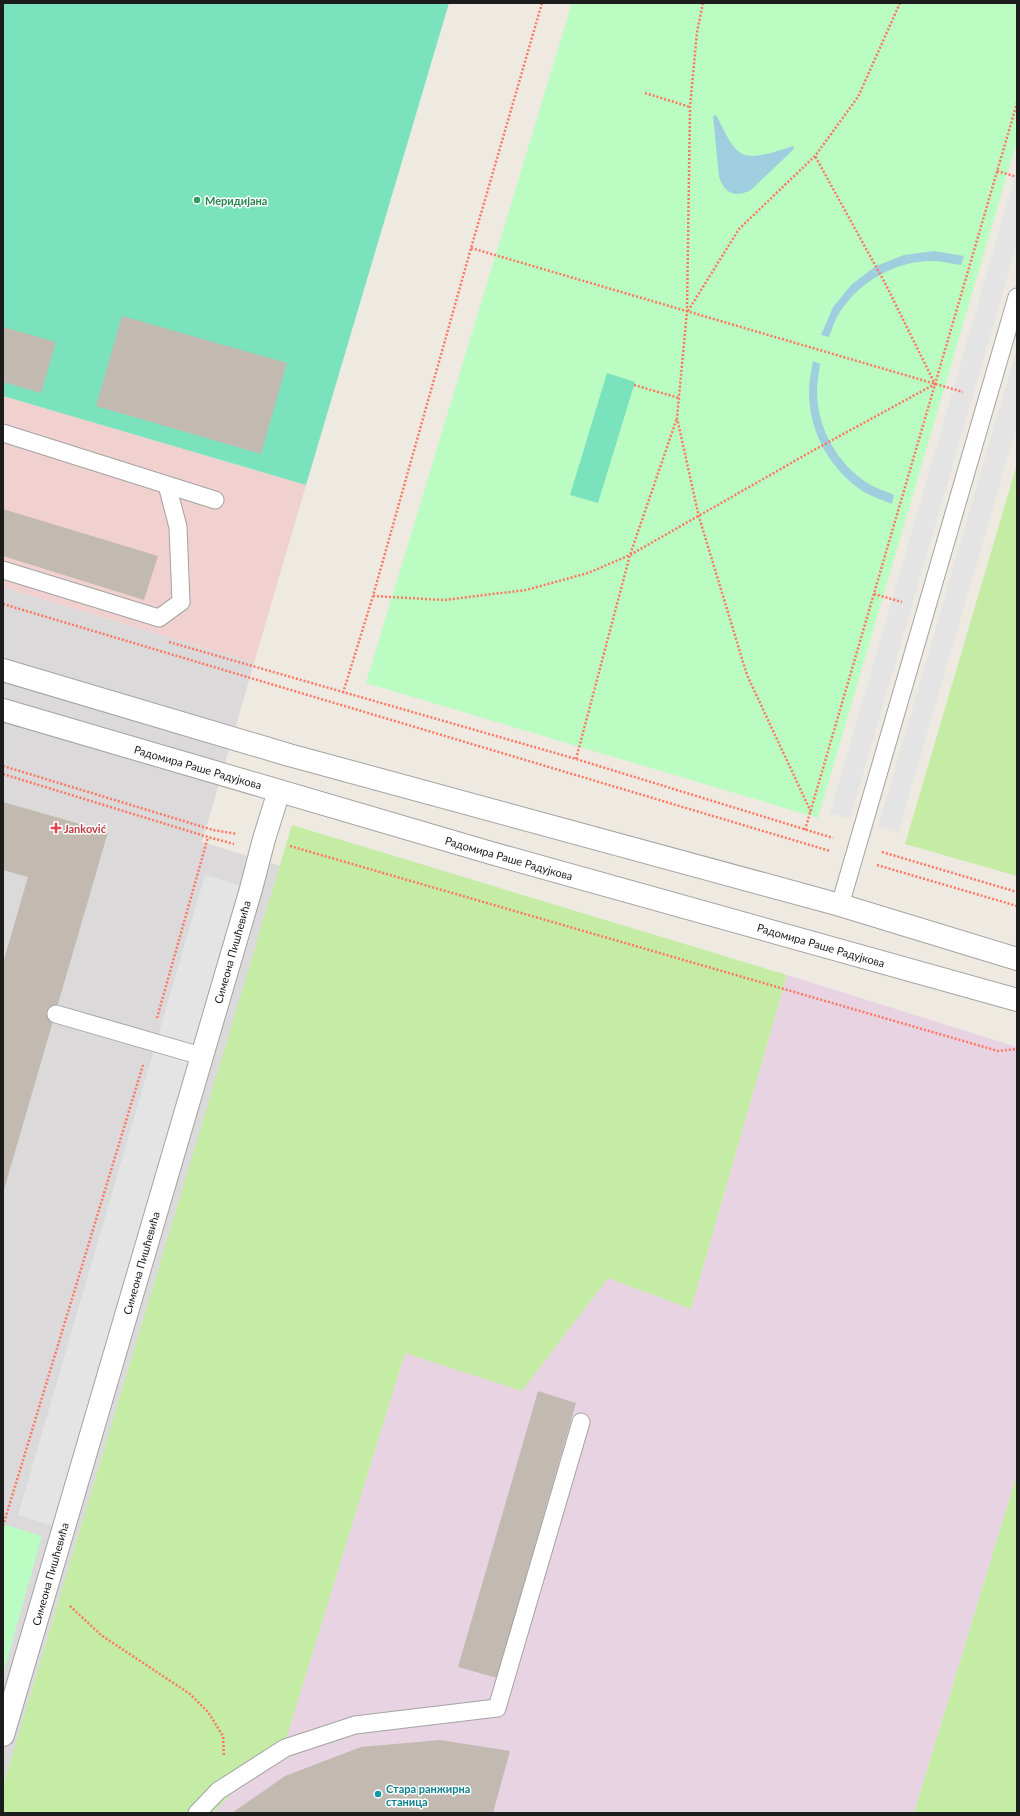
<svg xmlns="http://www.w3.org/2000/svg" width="1020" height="1816" font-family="Lato,sans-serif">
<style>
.residential{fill:#dbd9d9}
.commercial{fill:#f1d1cf}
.industrial{fill:#e8d3e3}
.grass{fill:#c5eca4}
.park{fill:#bbfcc2}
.pitch{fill:#7ae2bd}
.parking{fill:#e4e4e4}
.water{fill:#9fcfdf}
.building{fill:#c2bab1}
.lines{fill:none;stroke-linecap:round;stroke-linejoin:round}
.service-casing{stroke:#a3a3a3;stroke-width:19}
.minor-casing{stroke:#a3a3a3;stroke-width:24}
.tertiary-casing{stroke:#a3a3a3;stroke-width:24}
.path{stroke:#ff7662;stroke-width:2.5;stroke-dasharray:2 2;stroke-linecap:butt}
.service{stroke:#fff;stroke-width:17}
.minor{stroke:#fff;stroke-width:22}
.tertiary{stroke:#fff;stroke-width:22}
.leisure-dot{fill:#2e9e5b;stroke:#fff;stroke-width:1.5}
.health-dot{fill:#e0444e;stroke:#fff;stroke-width:1.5}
.culture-dot{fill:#0f9aa8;stroke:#fff;stroke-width:1.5}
.labels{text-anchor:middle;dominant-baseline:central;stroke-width:3;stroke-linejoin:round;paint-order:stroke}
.leisure-label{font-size:11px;font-weight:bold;fill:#27864d;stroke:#fff;text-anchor:start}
.street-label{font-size:11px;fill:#1c1c1c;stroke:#fff}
.health-label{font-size:11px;font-weight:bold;fill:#be3a42;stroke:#fff;text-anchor:start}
.culture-label{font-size:11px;font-weight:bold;fill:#0d838f;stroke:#fff;text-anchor:start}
</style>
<rect width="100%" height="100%" fill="#eeeae1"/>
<path class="residential" d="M3 587 254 663 202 842 281 866 3 1786Z"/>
<path class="commercial" d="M3 396 306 485 254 663 3 587Z"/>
<path class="industrial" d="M787 975 1017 1047V1474L914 1813H213L287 1735 405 1353 522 1391 608 1278 691 1309Z"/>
<path class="grass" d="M1017 464V876L905 844Z
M292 825 787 975 691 1309 608 1278 522 1391 405 1353 287 1736 213 1813H3V1786Z
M1017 1474V1813H914Z"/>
<path class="park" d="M572 3H1017V141L818 818 366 683Z
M3 1524 42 1536 3 1675Z"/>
<path class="pitch" d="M3 3H449L306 485 3 396Z
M607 373 635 382 598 503 570 495Z"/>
<path class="parking" d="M1017 169V244L850 819 830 813Z
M1017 348V425L898 833 878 827Z
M205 875 251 889 63 1529 18 1515Z"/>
<path class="water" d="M716 115C723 127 729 144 739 152 751 162 780 150 793 146L794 149 751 190C735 198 725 194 719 177L713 116Z
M934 251 964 256 961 265C952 264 943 261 934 261 897 260 860 281 840 312 835 319 832 329 829 337L821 335 833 307 852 284 876 266 904 255Z
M813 361 820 364C819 373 817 382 817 391 817 428 838 465 869 484 877 489 886 491 894 495L892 504C883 500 873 497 864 492 830 470 809 432 809 392 809 382 811 371 813 361Z"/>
<path class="building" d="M122 316 287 363 261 454 96 406Z
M3 327 56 342 41 393 3 382Z
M3 509 158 556 144 600 3 556Z
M3 802 108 832 3 1193V963L28 877 3 870Z
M538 1391 576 1403 497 1678 458 1667Z
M440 1740 510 1751 493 1813H232L285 1776 361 1747Z"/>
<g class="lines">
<g class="service-casing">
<path id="service" d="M3 433 215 500
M3 570 159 618 181 602 178 527 167 485
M840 905 1017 297
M56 1014 201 1056
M197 1813 218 1791 285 1748 355 1725 497 1708 581 1422"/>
</g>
<g class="minor-casing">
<path id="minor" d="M3 1735 251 889 264 839 279 791"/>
</g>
<g class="tertiary-casing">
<path id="tertiary" d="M3 670 289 755 840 905 1017 959
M3 710 491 853 1017 1000"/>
</g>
<path class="path" d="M703 3 697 32 690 107 687 311 677 418 699 517 747 675 811 812
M645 93 690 107
M997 171 1017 177
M471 248 963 392
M688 311 739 229 815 156 858 97 900 3
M634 385 679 398
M874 594 902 602
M373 596 444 600 526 590 588 573 630 555 814 450 935 384 885 283 815 156
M3 604 830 851
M169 642 576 759 833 838
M343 693 373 596 471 248 542 3
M576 759 630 555 677 418
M3 766 213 830 237 834
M3 774 208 837 234 844
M805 830 1017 103
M290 846 998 1051 1017 1049
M882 852 1017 892
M877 865 1017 906
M157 1018 208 837
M3 1526 143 1065
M70 1606 101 1635 190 1694 208 1712 223 1736 224 1757"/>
<use href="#service" class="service"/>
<use href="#minor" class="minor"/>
<use href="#tertiary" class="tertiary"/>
</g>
<circle class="leisure-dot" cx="197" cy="200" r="4"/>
<path class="health-dot" d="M54 822h4v4h4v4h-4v4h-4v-4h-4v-4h4z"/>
<circle class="culture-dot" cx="378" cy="1794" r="4"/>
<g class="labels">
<g class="leisure-label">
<text x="205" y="200">Меридијана</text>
</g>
<g class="street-label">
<text transform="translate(198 767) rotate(16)">Радомира Раше Радујкова</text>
<text transform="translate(509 858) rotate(16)">Радомира Раше Радујкова</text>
<text transform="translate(821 945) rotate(16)">Радомира Раше Радујкова</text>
<text transform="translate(232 952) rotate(-74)">Симеона Пишћевића</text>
<text transform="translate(141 1263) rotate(-74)">Симеона Пишћевића</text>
<text transform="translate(50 1574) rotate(-74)">Симеона Пишћевића</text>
</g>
<g class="health-label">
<text x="64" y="828">Janković</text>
</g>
<g class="culture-label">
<text x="386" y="1788">Стара ранжирна<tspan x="386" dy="13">станица</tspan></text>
</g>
</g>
<rect width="1020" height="1816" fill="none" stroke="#1c1c1c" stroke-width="8"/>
</svg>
